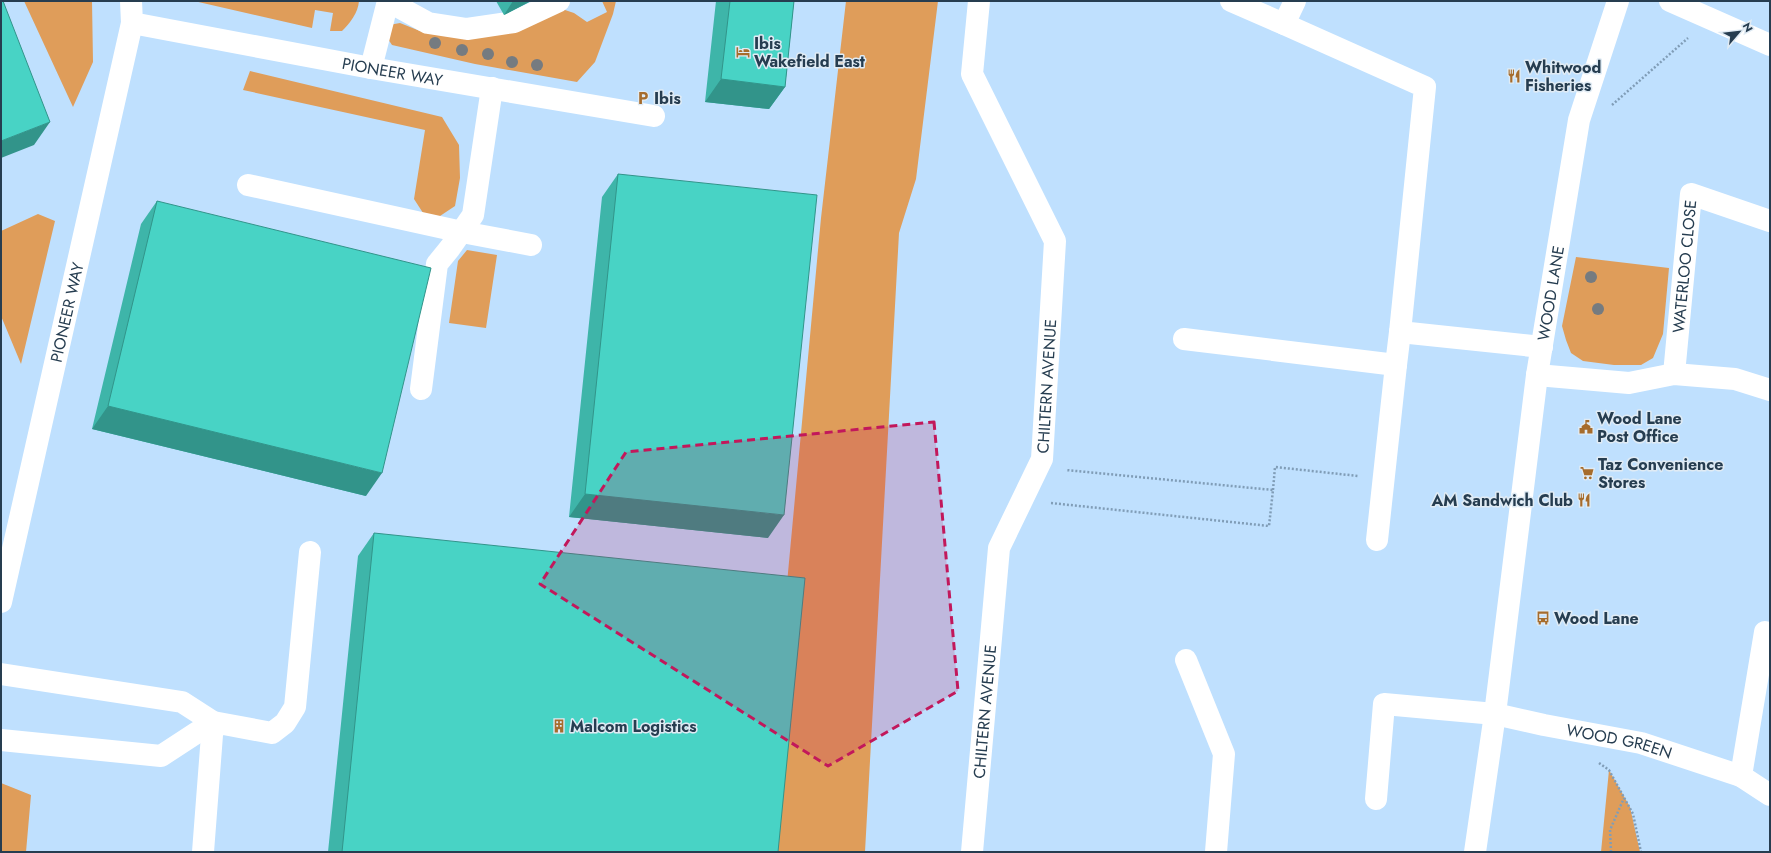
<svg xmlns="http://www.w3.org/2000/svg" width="1771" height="853" font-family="Jost,sans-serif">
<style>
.green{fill:#df9d5a}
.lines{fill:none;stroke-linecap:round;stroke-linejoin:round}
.path{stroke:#809db7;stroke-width:2.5;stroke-dasharray:2 2;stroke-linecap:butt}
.minor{stroke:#fff;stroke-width:22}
.major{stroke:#fff;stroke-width:22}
.tree{fill:#757b80}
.wall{fill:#3eb5a9}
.shaded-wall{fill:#32948a}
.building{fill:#48d3c5;stroke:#32948a}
.marked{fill:#c2185b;fill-opacity:0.2;stroke:#c2185b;stroke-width:3;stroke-dasharray:8 5;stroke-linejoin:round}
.labels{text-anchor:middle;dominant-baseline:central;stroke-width:3;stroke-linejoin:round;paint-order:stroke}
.poi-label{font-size:16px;font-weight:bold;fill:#263d50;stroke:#e0ebf4;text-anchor:start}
.street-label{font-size:16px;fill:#263d50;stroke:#e0ebf4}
</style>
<rect width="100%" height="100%" fill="#bfe0fe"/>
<path class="green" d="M24 1H92L93 62 73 107Z
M194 1H359C358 13 350 23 342 31H330L333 13 315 10 312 28Z
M602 1H616L613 14 595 62 577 82 475 64 392 45 388 39 389 25 400 23 420 31 559 8 574 13 587 22 607 12Z
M846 1H938L916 179 899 233 865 852H762L821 218Z
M250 71 442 117 459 145 460 178 455 206 440 216H425L414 199 425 130 243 90Z
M38 214 55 221 21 364 1 316V231Z
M467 250 497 255 486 328 449 323 458 261Z
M1576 257 1669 268 1663 334 1653 358 1641 365H1614L1583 361 1571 353 1566 340 1562 326Z
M1609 770 1630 807 1640 852H1601Z
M1 783 31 795 26 852H1Z"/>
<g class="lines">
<path class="path" d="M1612 105 1688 38
M1273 490 1275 467 1358 476
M1051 503 1269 526 1273 490 1066 470
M1599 763 1609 770 1633 814 1641 852
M1611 852 1610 830 1624 798"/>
<g class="minor">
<path id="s1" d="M131 1 132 23 371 68 654 116"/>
<path d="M388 1 428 23 467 29 514 22 559 1"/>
<path d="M1231 1 1284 24 1295 1"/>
<path d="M1284 24 1425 87 1400 332 1542 347"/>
<path d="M371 68 388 1"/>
<path d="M248 185 462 232 531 245"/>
<path d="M1184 339 1396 365 1400 332"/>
<path id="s2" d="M1674 374 1691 194 1770 221"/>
<path d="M1537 375 1629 383 1674 374 1735 379 1770 390"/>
<path d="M421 389 437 264 450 248 473 215 492 88"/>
<path d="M1377 540 1396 365"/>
<path id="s3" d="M1 602 132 23"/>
<path d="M1186 660 1224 754 1216 852"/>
<path d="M1 674 182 702 213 722 161 756 1 740"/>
<path d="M1741 776 1765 632"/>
<path id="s4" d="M1376 799 1384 704 1495 714 1544 725 1641 743 1741 776 1770 795"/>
<path d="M203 852 213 722 272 733 285 723 295 707 310 552"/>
<path id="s5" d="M972 852 999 548 1042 459 1055 241 972 74 979 1"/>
<path id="s6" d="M1475 852 1495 714 1537 375 1579 120 1618 1"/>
</g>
<path class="major" d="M1670 1 1770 45"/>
</g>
<g class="tree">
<circle cx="435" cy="43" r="6"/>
<circle cx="462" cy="50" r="6"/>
<circle cx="488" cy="54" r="6"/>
<circle cx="512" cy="62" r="6"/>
<circle cx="537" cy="65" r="6"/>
<circle cx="1591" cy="277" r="6"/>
<circle cx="1598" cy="309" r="6"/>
</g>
<path class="wall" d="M496 1H531L504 15Z
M716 1H794L785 87 769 109 705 102Z
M618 174 768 538 569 517 602 197Z
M157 201 366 496 92 429 141 224Z
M374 533 778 852H328L358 556Z"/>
<path class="shaded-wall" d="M513 1H531L504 15Z
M721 79 785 87 769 109 705 102Z
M50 122 34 145 1 158V141Z
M108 406 382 473 366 496 92 429Z
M585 494 784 515 768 538 569 517Z"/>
<path class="building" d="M1 1H3L50 122 1 141Z
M730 1H794L785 87 721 79Z
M618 174 817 195 784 515 585 494Z
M157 201 431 268 382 473 108 406Z
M374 533 805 578 778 852H342Z"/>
<path class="marked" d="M934 422 958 691 828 766 540 584 626 452Z"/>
<defs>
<g id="hotel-bare" transform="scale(1.08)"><path d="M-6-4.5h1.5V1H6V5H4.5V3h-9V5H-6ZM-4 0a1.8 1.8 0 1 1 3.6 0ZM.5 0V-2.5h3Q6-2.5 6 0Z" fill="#a66c2c" stroke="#e0ebf4" stroke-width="2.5" paint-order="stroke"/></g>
<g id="restaurant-bare" transform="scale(1.08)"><path d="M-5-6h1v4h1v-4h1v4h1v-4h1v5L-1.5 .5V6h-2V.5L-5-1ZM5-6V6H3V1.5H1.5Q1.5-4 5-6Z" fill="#a66c2c" stroke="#e0ebf4" stroke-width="2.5" paint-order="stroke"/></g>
<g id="parking-bare" transform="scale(1.08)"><path d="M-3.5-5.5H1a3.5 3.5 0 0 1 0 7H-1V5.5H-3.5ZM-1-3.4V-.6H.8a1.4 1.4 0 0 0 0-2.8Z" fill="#a66c2c" stroke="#e0ebf4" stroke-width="2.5" paint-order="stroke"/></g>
<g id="civic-bare" transform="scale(1.08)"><path d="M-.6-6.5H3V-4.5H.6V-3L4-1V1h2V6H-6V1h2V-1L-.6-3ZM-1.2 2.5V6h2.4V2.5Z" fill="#a66c2c" stroke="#e0ebf4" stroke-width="2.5" paint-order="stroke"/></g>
<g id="supermarket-bare" transform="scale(1.08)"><path d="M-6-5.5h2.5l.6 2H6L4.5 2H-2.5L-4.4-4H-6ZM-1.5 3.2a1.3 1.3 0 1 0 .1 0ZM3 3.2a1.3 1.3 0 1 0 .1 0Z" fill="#a66c2c" stroke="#e0ebf4" stroke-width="2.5" paint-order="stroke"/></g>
<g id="bus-bare" transform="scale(1.08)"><path d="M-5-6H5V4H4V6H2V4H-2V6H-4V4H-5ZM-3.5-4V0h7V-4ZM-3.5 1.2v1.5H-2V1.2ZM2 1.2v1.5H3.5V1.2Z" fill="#a66c2c" stroke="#e0ebf4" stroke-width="2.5" paint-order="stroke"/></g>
<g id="building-bare" transform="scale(1.08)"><path d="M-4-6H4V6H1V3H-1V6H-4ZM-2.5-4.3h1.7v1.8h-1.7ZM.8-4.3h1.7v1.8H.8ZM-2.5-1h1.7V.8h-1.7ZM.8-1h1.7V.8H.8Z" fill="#a66c2c" stroke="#e0ebf4" stroke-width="2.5" paint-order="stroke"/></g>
</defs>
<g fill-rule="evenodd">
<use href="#hotel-bare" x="743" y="52"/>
<use href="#restaurant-bare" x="1514" y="76"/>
<use href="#parking-bare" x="643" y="98"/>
<use href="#civic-bare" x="1586" y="427"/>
<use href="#supermarket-bare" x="1587" y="473"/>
<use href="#restaurant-bare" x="1584" y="500"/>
<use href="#bus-bare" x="1543" y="618"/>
<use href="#building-bare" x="559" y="726"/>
</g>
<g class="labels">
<g class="poi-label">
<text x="754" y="43">Ibis<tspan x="754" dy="18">Wakefield East</tspan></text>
<text x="1525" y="67">Whitwood<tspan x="1525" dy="18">Fisheries</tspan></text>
<text x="654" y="98">Ibis</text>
<text x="1597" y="418">Wood Lane<tspan x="1597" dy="18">Post Office</tspan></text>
<text x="1598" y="464">Taz Convenience<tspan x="1598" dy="18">Stores</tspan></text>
<text x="1573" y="500" text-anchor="end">AM Sandwich Club</text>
<text x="1554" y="618">Wood Lane</text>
<text x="570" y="726">Malcom Logistics</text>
</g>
<g class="street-label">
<text stroke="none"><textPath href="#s1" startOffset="287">PIONEER WAY</textPath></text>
<text stroke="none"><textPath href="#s2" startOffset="108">WATERLOO CLOSE</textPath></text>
<text stroke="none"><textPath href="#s6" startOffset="564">WOOD LANE</textPath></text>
<text stroke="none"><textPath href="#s3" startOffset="297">PIONEER WAY</textPath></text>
<text stroke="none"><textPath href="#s5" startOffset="477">CHILTERN AVENUE</textPath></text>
<text stroke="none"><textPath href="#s5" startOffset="141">CHILTERN AVENUE</textPath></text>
<text stroke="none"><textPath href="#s4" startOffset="334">WOOD GREEN</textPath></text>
</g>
</g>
<rect width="1771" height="853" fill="none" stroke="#263d50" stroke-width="4"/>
<g transform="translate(1739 32) rotate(62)" stroke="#e0ebf4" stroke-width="3" paint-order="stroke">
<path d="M0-3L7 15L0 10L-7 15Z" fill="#263d50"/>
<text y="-6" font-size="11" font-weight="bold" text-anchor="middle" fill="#263d50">N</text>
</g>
</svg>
